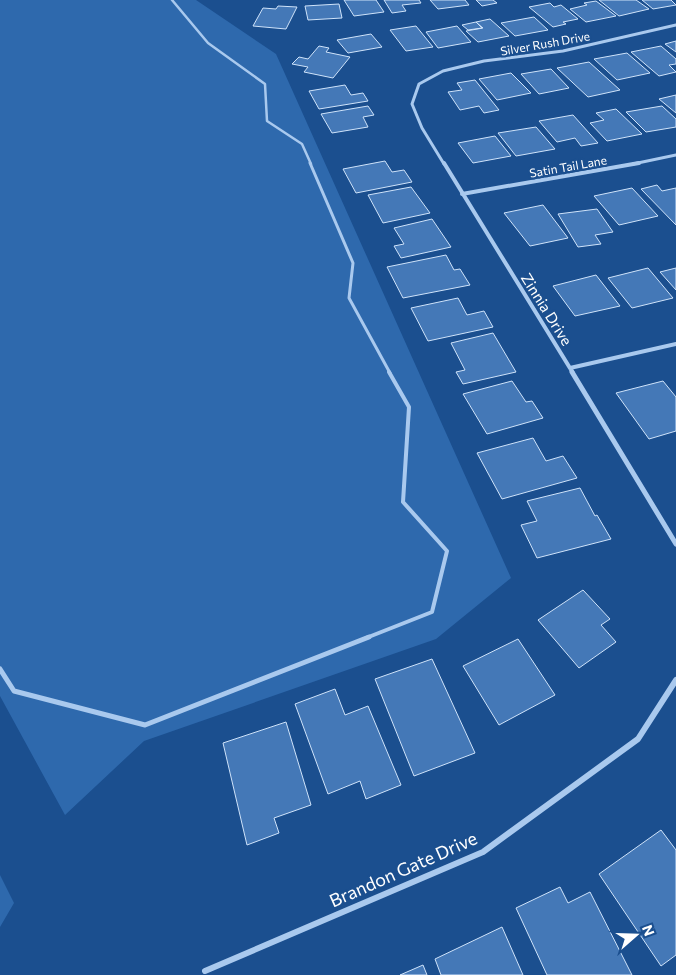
<svg xmlns="http://www.w3.org/2000/svg" width="676" height="975" font-family="Commissioner,sans-serif">
<style>
.green{fill:#2e69ad}
.building{fill:#4478b7;stroke:#cfe3fa}
.lines{fill:none;stroke-linecap:round;stroke-linejoin:round}
.service-far3{stroke:#a9c9ee;stroke-width:2.5}
.service-far2{stroke:#a9c9ee;stroke-width:3}
.service-far1{stroke:#a9c9ee;stroke-width:4}
.service{stroke:#a9c9ee;stroke-width:5}
.minor-far3{stroke:#a9c9ee;stroke-width:3}
.minor-far2{stroke:#a9c9ee;stroke-width:4}
.minor-far1{stroke:#a9c9ee;stroke-width:5}
.minor{stroke:#a9c9ee;stroke-width:6}
.labels{text-anchor:middle;dominant-baseline:central;stroke-width:4.5;stroke-linejoin:round;paint-order:stroke}
.far-street-label{font-size:12px;fill:#fff;stroke:#1b4f8f}
.street-label{font-size:15px;fill:#fff;stroke:#1b4f8f}
.near-street-label{font-size:18px;fill:#fff;stroke:#1b4f8f}
</style>
<rect width="100%" height="100%" fill="#1b4f8f"/>
<path class="green" d="M0 0H196L276 54 511 578 436 639 144 741 65 815 0 696Z
M0 875 14 903 0 927Z"/>
<path class="building" d="M344 0H376L384 12 354 16Z
M384 0H419L421 3 402 5 406 11 392 13Z
M430 0H465L469 5 438 9Z
M476 0H493L497 3 482 6Z
M599 0H636L649 9 619 16Z
M642 0H671L676 5 653 9Z
M596 1 616 16 586 22 570 9 587 5 584 3Z
M550 3 554 7 561 5 578 19 563 22 566 24 553 27 529 7Z
M339 4 342 18 308 20 305 6Z
M278 6 297 7 286 29 253 26 263 8 276 9Z
M534 17 548 30 515 36 501 23Z
M490 19 509 36 478 42 466 31 483 28 476 22Z
M476 22 482 28 468 30 462 25Z
M416 26 433 47 406 51 390 30Z
M457 26 471 42 438 48 426 32Z
M371 34 382 47 348 53 337 40Z
M676 41V52L665 44Z
M319 46 329 48 326 52 350 57 333 78 304 72 308 67 292 64 299 57 308 59Z
M661 46 676 59V64L669 65 676 72 659 76 631 52Z
M627 53 650 73 617 80 594 59Z
M589 62 620 90 588 97 557 68Z
M551 69 569 88 539 94 521 74Z
M511 73 531 93 497 100 479 79Z
M475 80 499 110 484 113 479 106 460 110 448 92 462 90 457 83Z
M345 85 351 95 363 93 368 101 319 109 309 91Z
M676 95V113L659 99Z
M368 106 374 115 363 117 368 127 332 133 321 114Z
M662 106 676 119V127L646 132 626 112Z
M616 109 642 134 607 141 590 123 604 120 596 113Z
M573 115 598 143 581 146 575 138 557 142 539 121Z
M536 127 555 149 516 156 498 133Z
M495 136 511 156 473 163 458 143Z
M385 161 392 172 404 170 412 182 356 193 343 169Z
M657 185 662 191 676 188V225L641 189Z
M411 187 430 213 383 223 368 195Z
M632 188 658 216 619 225 594 196Z
M543 205 568 238 530 246 504 213Z
M597 209 613 232 595 235 601 244 578 247 558 214Z
M432 219 451 247 401 258 394 246 404 244 394 228Z
M446 255 454 270 460 269 470 285 403 298 387 267Z
M648 268 673 298 632 308 608 278Z
M676 268V290L660 272Z
M596 275 620 306 575 316 553 286Z
M458 298 467 315 484 311 493 327 428 341 411 308Z
M493 333 516 372 463 384 456 372 465 370 451 343Z
M512 381 526 402 532 401 543 418 487 434 463 394Z
M663 381 676 397V431L649 439 616 393Z
M533 438 546 461 563 456 577 478 502 499 477 453Z
M580 488 595 516 597 515 611 539 537 558 521 525 537 521 527 501Z
M583 590 610 619 601 625 616 642 579 668 538 620Z
M518 639 555 695 499 725 463 666Z
M432 659 475 753 414 776 375 679Z
M335 689 345 715 368 706 401 785 366 799 360 781 328 794 295 704Z
M286 722 311 805 274 818 279 833 247 845 223 743Z
M661 830 676 850V955L661 966 599 874Z
M560 887 568 903 590 892 632 975H547L516 908Z
M502 927 523 975H441L435 959Z
M423 965 427 975H400Z"/>
<g class="lines">
<path class="service-far3" d="M172 0 208 43 265 84 267 121 302 144 311 164"/>
<path class="service-far2" d="M310 163 353 263 349 298 390 373"/>
<path class="service-far1" d="M366 638 432 612 447 551 403 502 409 407 389 372"/>
<path class="service" d="M0 669 14 691 145 725 369 637"/>
<path class="minor-far3" d="M444 164 422 128 412 104 419 84 443 71 484 61 563 51 676 25
M633 164 676 155"/>
<path class="minor-far2" d="M444 163 573 373
M462 194 639 163
M570 368 676 344"/>
<path class="minor-far1" d="M572 372 676 544"/>
<path class="minor" d="M205 971 483 852 638 739 676 680"/>
</g>
<g class="labels">
<g class="far-street-label">
<text transform="translate(545 43) rotate(-10)">Silver Rush Drive</text>
<text transform="translate(568 166) rotate(-10)">Satin Tail Lane</text>
</g>
<g class="street-label">
<text transform="translate(547 309) rotate(58)">Zinnia Drive</text>
</g>
<g class="near-street-label">
<text transform="translate(403 869) rotate(-24)">Brandon Gate Drive</text>
</g>
</g>
<g transform="translate(636 935) rotate(70)" stroke="#1b4f8f" stroke-width="4" paint-order="stroke">
<path d="M0-4L9 19L0 12L-9 19Z" fill="#ffffff"/>
<text y="-8" font-size="14" font-weight="bold" text-anchor="middle" fill="#ffffff">N</text>
</g>
</svg>
